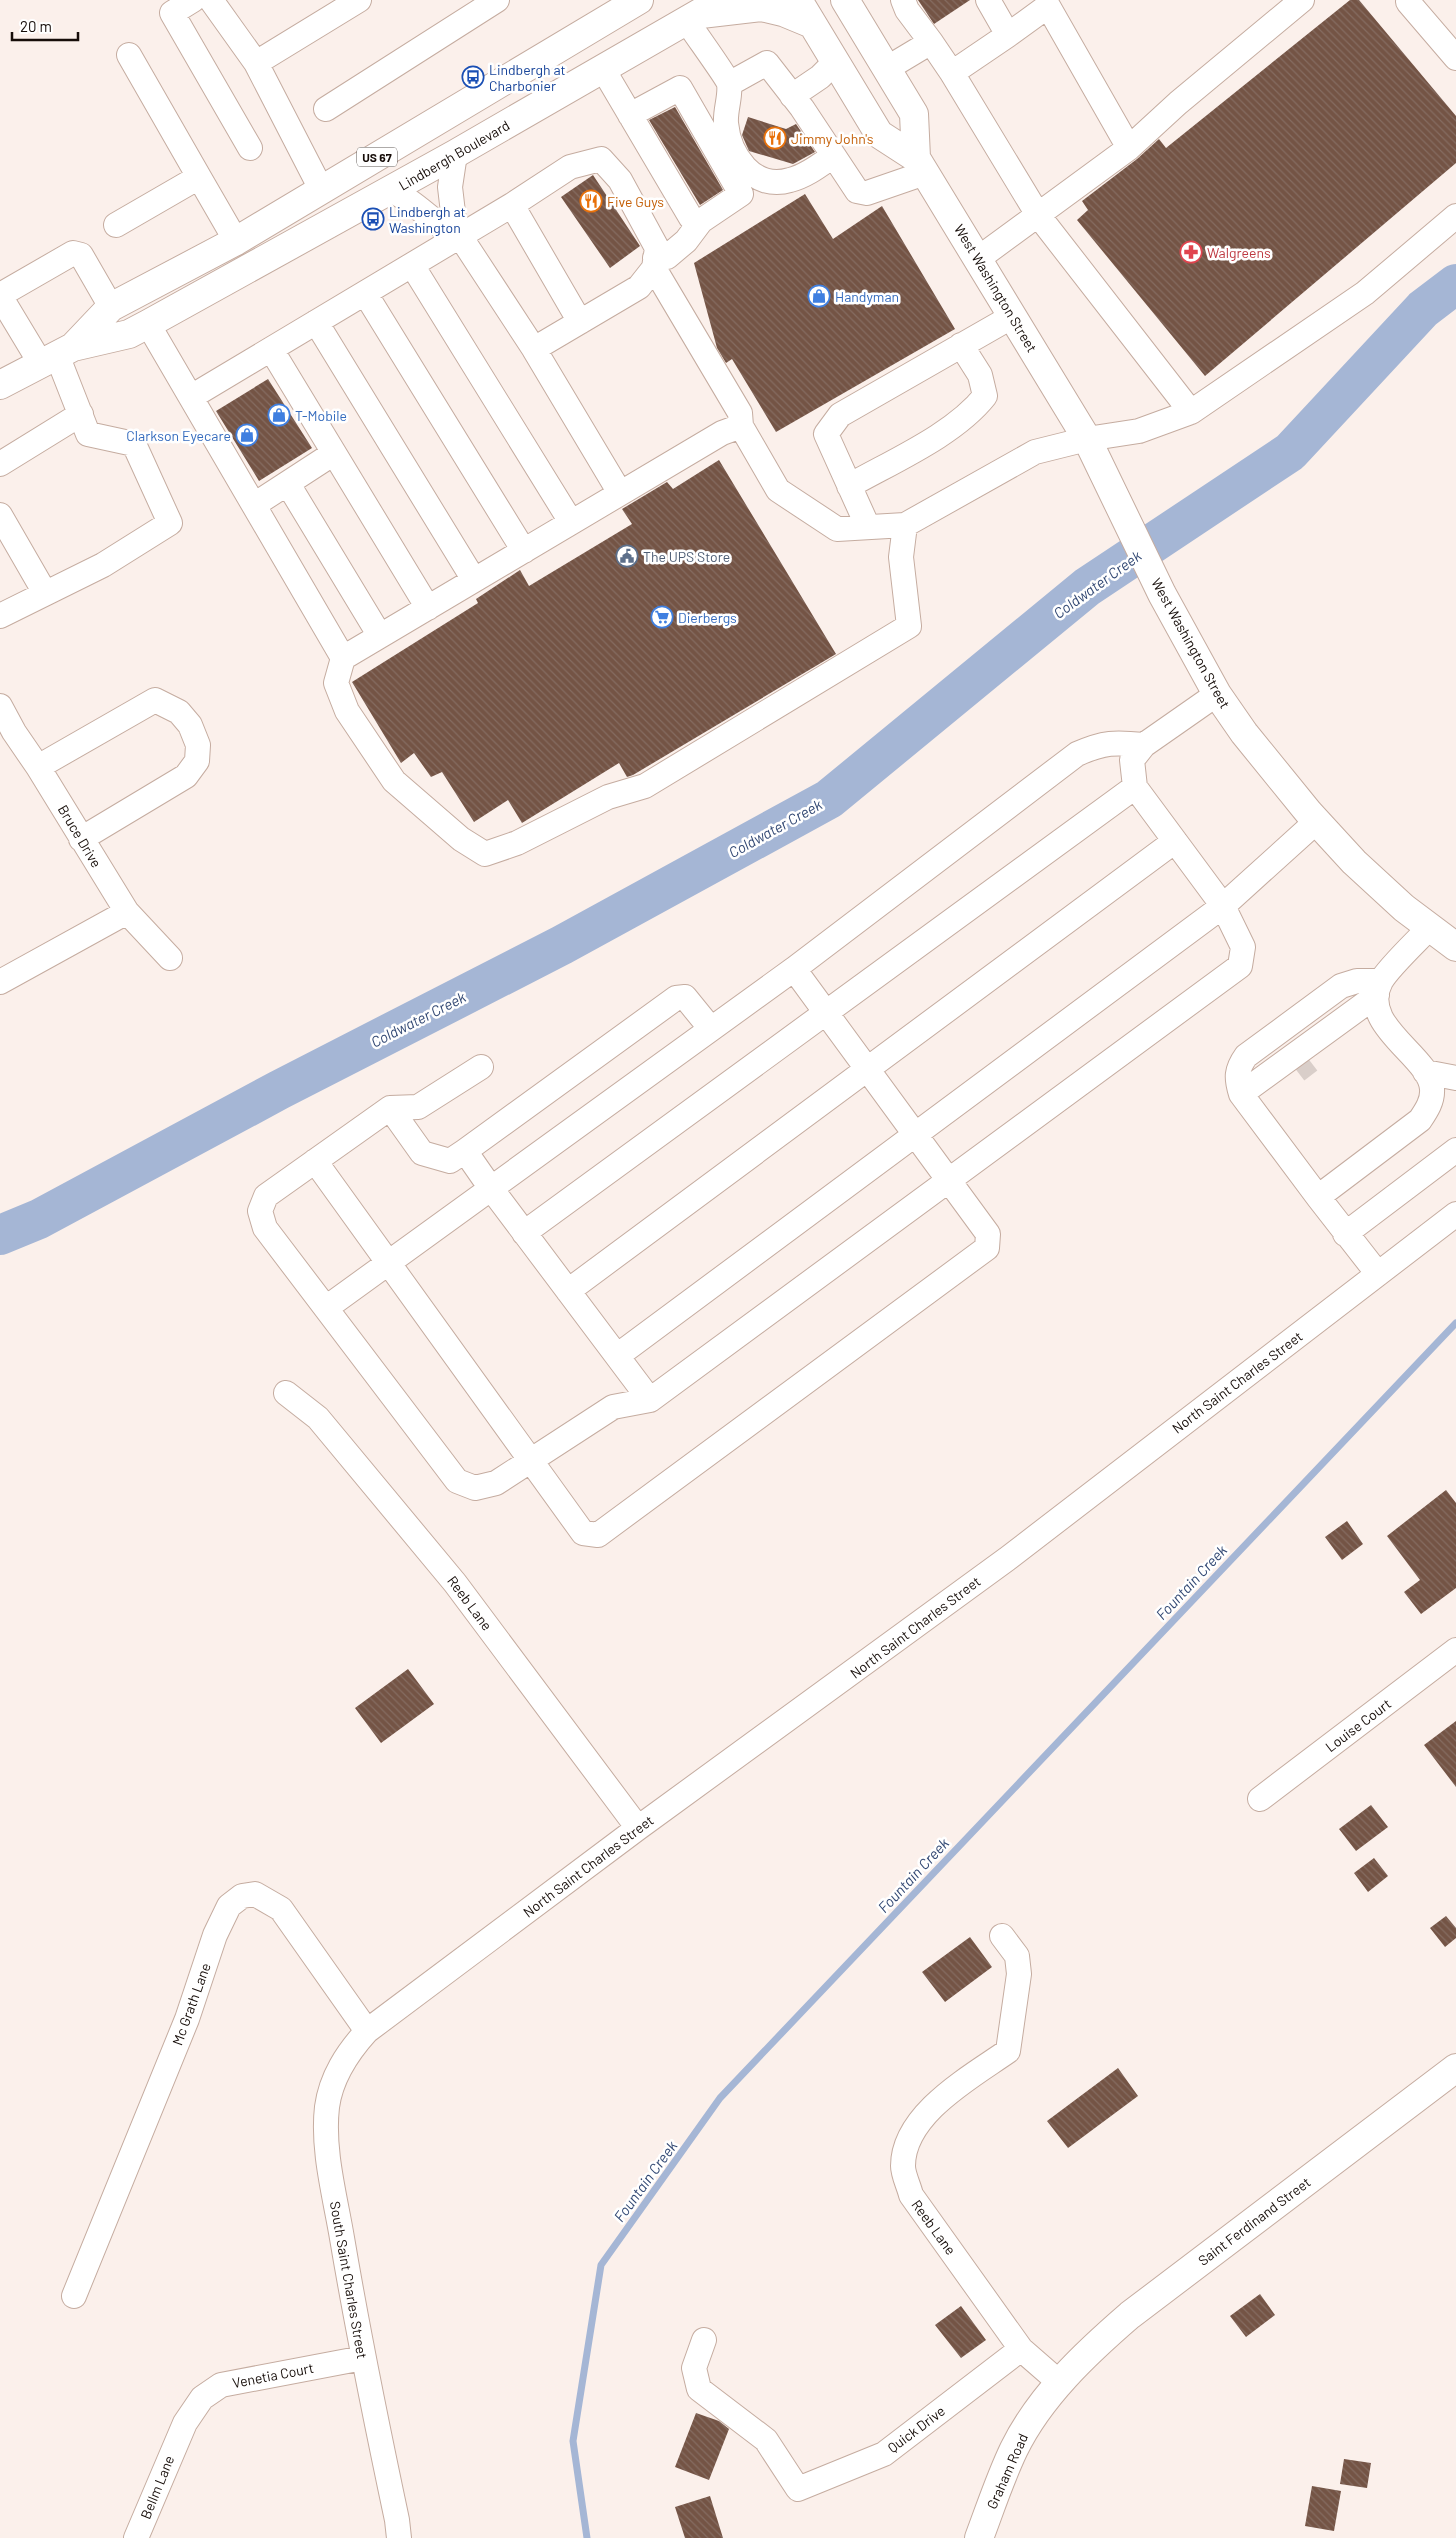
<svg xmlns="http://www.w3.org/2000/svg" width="1456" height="2538" font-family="Barlow,sans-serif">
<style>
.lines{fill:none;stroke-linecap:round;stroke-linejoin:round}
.stream{stroke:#a5b6d5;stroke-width:7}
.river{stroke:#a5b6d5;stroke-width:40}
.building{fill:url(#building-back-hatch)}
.minor-tunnel{stroke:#d9cec9;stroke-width:24;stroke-dasharray:24 12;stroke-linecap:butt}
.minor-casing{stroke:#c5aca0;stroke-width:26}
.major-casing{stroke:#c5aca0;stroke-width:30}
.minor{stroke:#fff;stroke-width:24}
.major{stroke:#fff;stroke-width:28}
.labels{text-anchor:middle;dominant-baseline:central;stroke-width:5;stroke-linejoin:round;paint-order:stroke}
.shield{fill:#fff;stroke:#5c5653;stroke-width:1}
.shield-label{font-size:12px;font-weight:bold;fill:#160d09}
.transit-label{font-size:14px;fill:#164399;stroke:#fff;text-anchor:start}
.food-label{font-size:14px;fill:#c56008;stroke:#fff;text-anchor:start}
.street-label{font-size:14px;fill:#160d09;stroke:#fff}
.health-label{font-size:14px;fill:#be3a42;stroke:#fff;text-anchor:start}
.shop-label{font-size:14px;fill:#366cbe;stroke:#fff;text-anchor:start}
.service-label{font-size:14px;fill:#4e5e75;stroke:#fff;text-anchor:start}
.water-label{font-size:15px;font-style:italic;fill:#324873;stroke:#fff}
</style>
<defs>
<pattern id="building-back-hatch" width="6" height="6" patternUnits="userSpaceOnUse" patternTransform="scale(1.25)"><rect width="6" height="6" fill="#745445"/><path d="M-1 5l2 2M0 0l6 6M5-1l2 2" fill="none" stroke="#856c61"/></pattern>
</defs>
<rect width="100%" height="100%" fill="#fbf0eb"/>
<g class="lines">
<path class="stream" d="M587 2538 573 2441 601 2265 720 2098 1456 1323"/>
<path class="river" d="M0 1235 39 1219 279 1090 562 945 829 799 1087 587 1290 452 1423 309 1456 284"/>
</g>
<path class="building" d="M918 0H970L934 24Z
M1350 0H1359L1456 116V163L1205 376 1077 220 1088 210 1082 201 1137 159 1159 139 1166 148Z
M675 107 723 190 700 205 649 120Z
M748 117 786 129 796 124 815 152 793 164 749 151 742 135Z
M593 175 640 246 610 268 561 197Z
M805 194 833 239 882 206 955 329 776 432 732 359 726 363 717 348 694 263Z
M268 379 312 448 259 481 216 411Z
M719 460 836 654 633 775 627 777 619 763 522 823 508 800 474 822 442 772 431 777 414 753 401 763 352 682 478 603 476 599 520 570 529 586 632 524 622 509 667 482 673 489Z
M1446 1490 1456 1503V1588L1421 1614 1404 1592 1420 1580 1387 1536Z
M1347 1521 1363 1544 1342 1560 1325 1537Z
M408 1669 434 1704 381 1743 355 1708Z
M1456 1721V1787L1424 1745Z
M1371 1805 1388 1827 1356 1851 1339 1829Z
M1374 1858 1388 1876 1368 1892 1354 1873Z
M1446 1916 1456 1928V1938L1445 1947 1430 1928Z
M970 1937 992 1967 945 2002 922 1972Z
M1118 2068 1138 2096 1068 2148 1047 2121Z
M1260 2294 1275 2315 1246 2337 1230 2316Z
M961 2306 986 2340 961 2358 935 2325Z
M696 2413 719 2421 729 2429 709 2480 675 2467Z
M1344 2459 1371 2463 1367 2488 1340 2484Z
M1312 2486 1341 2491 1334 2531 1305 2526Z
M710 2496 723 2538H685L675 2507Z"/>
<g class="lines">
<path class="minor-tunnel" d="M1297 1071 1310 1061"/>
<g class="minor-casing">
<path id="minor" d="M193 0 172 13 250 148
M211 0 256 63 322 191
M1408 2 1456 58
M687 21C693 31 727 77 729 84 731 96 725 110 726 123 729 155 753 191 790 180 806 176 820 165 833 156
M1008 35 1048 6 1129 148 1178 103 1302 0
M931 42 952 73 1008 35 988 0
M256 63 359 0
M603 69 691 218 701 221 741 194 680 88 630 115
M886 69 931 42 907 10 903 0
M729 84 767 63 802 108 857 191 867 193 925 173
M792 96 820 77 835 62
M326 109 497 0
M199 177 236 241
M391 190C415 202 434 222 456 238L450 187 455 154
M512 205 580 322
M116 225 199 177 129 55
M460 236 534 349 620 493
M655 258 667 257 686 241 701 221
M979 258 1129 148
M412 265 571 522
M365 293 524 551
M0 295 73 253 81 255 111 307
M0 296 41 364
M316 322 474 580
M148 324 343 658 722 433 741 426 778 490 837 529 905 525 1035 452 1087 439 1139 431 1191 412 1038 215 952 73
M271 349 428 608
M534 349 639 287 654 268
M191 397 512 205 570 167 601 159 620 180 657 248 654 268 740 413 741 426
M1191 412 1365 293 1456 216
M0 464 81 414
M288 484 380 636
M849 486C893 461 954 435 985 396L980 375 961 345
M254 505 334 453
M0 515 45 593
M868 527 826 434 840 415 1013 316
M0 616 103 565 170 523 134 444 88 434 57 355
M343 658 336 683 347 711 394 781 461 839 485 854 517 843 608 797 645 786 909 626 901 557 905 525
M1217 694 1144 745 1132 760 1135 787 1223 906 1317 821
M0 706 14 732 38 767 127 912 170 958
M38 767 155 700 179 712 190 725 198 745 197 761 186 776 81 839
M0 982 127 912
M481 1067 418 1107 390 1108 266 1196 260 1211 265 1228 457 1481 475 1488 496 1483 613 1407 650 1400 1240 966 1243 947 1223 906 617 1356
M1425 1072 1456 1078
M1241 1094 1377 995
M390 1108 422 1153 450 1161 465 1151
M315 1161 583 1533 598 1535 987 1248 988 1234 794 969
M1318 1197 1241 1094C1236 1078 1236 1070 1246 1056L1341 986 1357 981H1381
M524 1233 1135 787
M1345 1234 1456 1150
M1378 1274 1318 1197 1420 1120C1426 1111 1433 1101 1432 1089 1430 1055 1357 1026 1381 981 1389 967 1418 940 1430 927
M568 1291 1175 841
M326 1308 794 969 1077 754C1104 742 1115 742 1144 745
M286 1393 318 1418 455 1583 638 1828
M650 1400 490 1187 465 1151 676 998 685 997 711 1029
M1260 1799 1456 1650
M1002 1936 1017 1956 1019 1974 1008 2051C971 2077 903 2114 903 2166 903 2175 909 2186 911 2195L1021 2349 1060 2383
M74 2296 187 2019 215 1935 229 1906 242 1896 255 1894 281 1909 367 2031
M704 2340 694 2368 699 2389 766 2440 798 2489 884 2454 1021 2349
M136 2538 185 2423 202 2398 221 2385 363 2358
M399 2538 397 2520C377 2426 358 2333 342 2238 335 2196 322 2150 327 2107 331 2077 347 2053 367 2031L638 1828 1007 1559 1456 1214"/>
</g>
<g class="major-casing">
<path id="major" d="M798 0 879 134 916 158 1087 439 1162 594 1217 694 1244 733 1309 813 1354 862 1404 908 1456 947
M845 0 914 114 916 158
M701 14 761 7 783 12 812 24
M73 347 111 307 236 241 639 0
M0 385 73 347 129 334 148 324 455 154 722 0
M979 2538C990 2509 1000 2478 1014 2449 1040 2396 1086 2353 1130 2315L1456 2068"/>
</g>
<use href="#minor" class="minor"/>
<use href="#major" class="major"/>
</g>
<defs>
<g id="bus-ring" transform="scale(1.125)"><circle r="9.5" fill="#fff" stroke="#1a4fb4" stroke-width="1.5"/><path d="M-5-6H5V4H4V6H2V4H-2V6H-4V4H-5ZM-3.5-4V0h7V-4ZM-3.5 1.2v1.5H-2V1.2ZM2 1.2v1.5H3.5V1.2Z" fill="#1a4fb4"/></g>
<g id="restaurant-ring" transform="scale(1.125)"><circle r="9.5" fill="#fff" stroke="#e8710a" stroke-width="1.5"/><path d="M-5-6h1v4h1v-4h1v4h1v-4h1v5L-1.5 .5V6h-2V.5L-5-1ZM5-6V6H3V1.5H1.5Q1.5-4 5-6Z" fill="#e8710a"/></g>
<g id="pharmacy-ring" transform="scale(1.125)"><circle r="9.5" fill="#fff" stroke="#e0444e" stroke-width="1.5"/><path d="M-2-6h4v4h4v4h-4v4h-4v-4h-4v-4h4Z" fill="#e0444e"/></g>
<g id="shop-ring" transform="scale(1.125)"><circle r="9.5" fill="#fff" stroke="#3f7fe0" stroke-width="1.5"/><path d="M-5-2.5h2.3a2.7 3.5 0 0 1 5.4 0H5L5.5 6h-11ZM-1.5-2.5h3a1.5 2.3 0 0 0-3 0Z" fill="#3f7fe0"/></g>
<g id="civic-ring" transform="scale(1.125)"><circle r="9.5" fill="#fff" stroke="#5c6f8a" stroke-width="1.5"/><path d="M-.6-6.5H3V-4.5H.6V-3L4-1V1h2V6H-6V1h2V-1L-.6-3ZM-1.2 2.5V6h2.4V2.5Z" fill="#5c6f8a"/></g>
<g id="supermarket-ring" transform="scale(1.125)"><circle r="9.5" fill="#fff" stroke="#3f7fe0" stroke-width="1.5"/><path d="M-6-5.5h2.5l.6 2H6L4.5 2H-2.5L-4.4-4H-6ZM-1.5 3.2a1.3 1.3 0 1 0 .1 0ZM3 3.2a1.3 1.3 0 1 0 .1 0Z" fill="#3f7fe0"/></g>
</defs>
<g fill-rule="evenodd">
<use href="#bus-ring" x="473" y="77"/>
<use href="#restaurant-ring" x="775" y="138"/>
<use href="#restaurant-ring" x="591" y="201"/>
<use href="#bus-ring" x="373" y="219"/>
<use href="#pharmacy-ring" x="1191" y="252"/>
<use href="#shop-ring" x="819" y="296"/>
<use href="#shop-ring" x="279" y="415"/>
<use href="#shop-ring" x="247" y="435"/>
<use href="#civic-ring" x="627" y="556"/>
<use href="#supermarket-ring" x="662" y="617"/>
</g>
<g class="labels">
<rect class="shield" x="357" y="147.5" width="40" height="19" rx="4"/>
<g class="shield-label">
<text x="377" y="157">US 67</text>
</g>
<g class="transit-label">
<text x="489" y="69">Lindbergh at<tspan x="489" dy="16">Charbonier</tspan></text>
<text x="389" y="211">Lindbergh at<tspan x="389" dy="16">Washington</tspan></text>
</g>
<g class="food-label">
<text x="791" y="138">Jimmy John's</text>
<text x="607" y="201">Five Guys</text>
</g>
<g class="street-label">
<text transform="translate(454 155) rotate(-30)">Lindbergh Boulevard</text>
<text transform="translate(996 288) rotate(59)">West Washington Street</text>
<text transform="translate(1191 643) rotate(61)">West Washington Street</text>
<text transform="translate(80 836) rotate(59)">Bruce Drive</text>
<text transform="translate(1237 1382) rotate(-37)">North Saint Charles Street</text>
<text transform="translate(470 1603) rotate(53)">Reeb Lane</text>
<text transform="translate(915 1627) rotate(-37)">North Saint Charles Street</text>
<text transform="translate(1358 1725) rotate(-37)">Louise Court</text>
<text transform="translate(588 1866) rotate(-37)">North Saint Charles Street</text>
<text transform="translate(191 2004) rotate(-70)">Mc Grath Lane</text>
<text transform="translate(1254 2221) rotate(-37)">Saint Ferdinand Street</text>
<text transform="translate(934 2227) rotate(54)">Reeb Lane</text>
<text transform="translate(349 2280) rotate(80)">South Saint Charles Street</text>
<text transform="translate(273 2375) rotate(-11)">Venetia Court</text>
<text transform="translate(916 2429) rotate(-37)">Quick Drive</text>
<text transform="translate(1007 2471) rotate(-66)">Graham Road</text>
<text transform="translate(157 2487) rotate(-68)">Bellm Lane</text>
</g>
<g class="health-label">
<text x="1207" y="252">Walgreens</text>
</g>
<g class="shop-label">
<text x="835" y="296">Handyman</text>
<text x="295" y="415">T-Mobile</text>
<text x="231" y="435" text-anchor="end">Clarkson Eyecare</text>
<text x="678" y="617">Dierbergs</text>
</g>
<g class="service-label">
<text x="643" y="556">The UPS Store</text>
</g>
<g class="water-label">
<text transform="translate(1097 584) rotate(-36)">Coldwater Creek</text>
<text transform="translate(775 828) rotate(-29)">Coldwater Creek</text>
<text transform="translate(418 1019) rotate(-27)">Coldwater Creek</text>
<text transform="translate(1191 1582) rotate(-47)">Fountain Creek</text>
<text transform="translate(913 1875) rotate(-47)">Fountain Creek</text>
<text transform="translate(645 2181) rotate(-54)">Fountain Creek</text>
</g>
</g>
<path d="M12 32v8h66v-8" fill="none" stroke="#160d09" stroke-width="2.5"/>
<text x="20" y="32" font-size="15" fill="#160d09" stroke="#ffffff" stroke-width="4" paint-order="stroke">20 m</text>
</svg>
